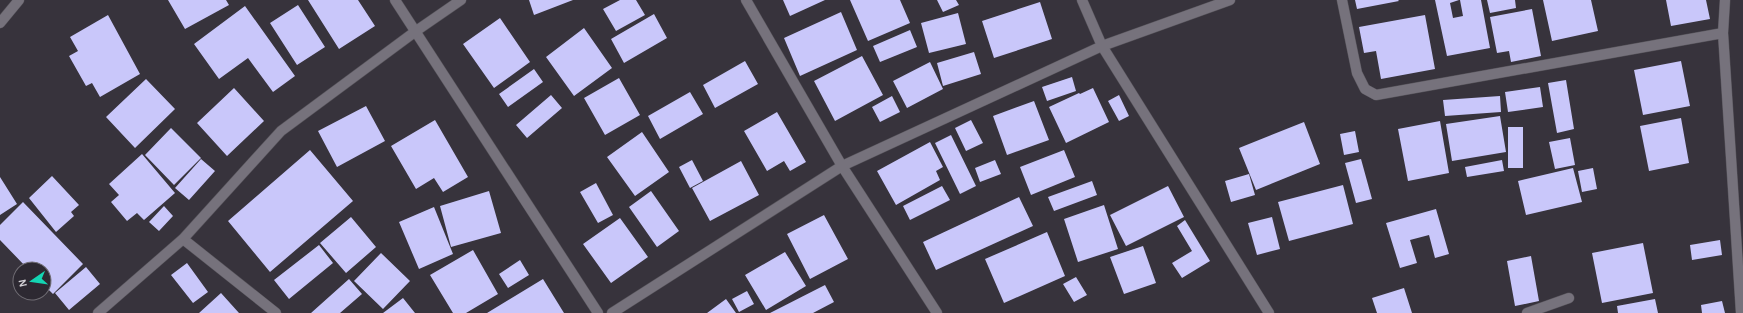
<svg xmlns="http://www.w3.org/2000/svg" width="1743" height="313" font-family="'Alegreya Sans',sans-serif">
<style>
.building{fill:#c9c7fa}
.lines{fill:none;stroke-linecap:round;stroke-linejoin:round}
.minor-casing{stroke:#555259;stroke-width:11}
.minor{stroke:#76727c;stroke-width:10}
</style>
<rect width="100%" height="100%" fill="#37333c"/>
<path class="building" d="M168 0H226L229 5 185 29Z
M308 0H358L375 26 339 49Z
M529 0H573L534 15Z
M620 0H636L645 15 616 31 603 9Z
M783 0H825L790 16Z
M850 0H900L910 23 868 41Z
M937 0H956L959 5 943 12Z
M1355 0H1398L1399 1 1357 9Z
M1435 0H1459L1450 3 1453 18 1463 16 1460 0H1481L1490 48 1447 56Z
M1487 0H1515L1516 8 1490 13Z
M1543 0H1591L1598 31 1552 41Z
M1666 0H1706L1710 19 1671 26Z
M1040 2 1052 39 994 58 982 21Z
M298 5 325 47 297 65 270 23Z
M245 6 295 76 273 92 248 58 219 79 194 44Z
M1532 9 1541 56 1511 62 1509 51 1497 53 1490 17Z
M841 12 857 50 800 76 784 38Z
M958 13 966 44 929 53 921 23Z
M654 14 667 38 624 63 611 39Z
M108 15 140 74 100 97 92 83 86 86 69 56 78 51 70 37Z
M1425 15 1435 69 1381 79 1376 51 1364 53 1359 27Z
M500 18 530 62 494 88 463 44Z
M584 28 612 68 574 96 546 57Z
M910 30 917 47 880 62 873 46Z
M974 52 981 74 943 86 937 63Z
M862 56 883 95 835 121 814 81Z
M745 61 758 84 715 108 703 85Z
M1681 61 1690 106 1643 115 1634 70Z
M930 62 943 89 907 108 893 81Z
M534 69 543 82 508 107 499 94Z
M1072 77 1076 91 1047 101 1042 87Z
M619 78 640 115 605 135 584 98Z
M146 79 175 109 135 148 106 117Z
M1566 80 1574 129 1557 133 1548 83Z
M1540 87 1543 107 1508 112 1505 92Z
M234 88 264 121 227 156 197 123Z
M1093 88 1109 122 1066 143 1049 107 1079 93 1080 94Z
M690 92 703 114 660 139 648 116Z
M551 95 562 108 527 138 516 125Z
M1119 95 1129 116 1119 121 1108 101Z
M892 96 900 112 880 122 872 107Z
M1500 96 1501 112 1445 116 1443 100Z
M1034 101 1049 140 1007 155 993 116Z
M366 106 385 141 337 167 318 131Z
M777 112 806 162 790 171 784 161 767 171 744 131Z
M1500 116 1506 152 1452 161 1446 124Z
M1681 118 1689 163 1649 171 1640 126Z
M435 120 468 177 443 192 434 178 416 189 391 146Z
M971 120 983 143 966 151 955 128Z
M1440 121 1449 173 1408 181 1398 129Z
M1304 122 1320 164 1256 190 1239 148Z
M1508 127H1523V168H1508Z
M171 128 201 158 174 185 145 155Z
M1355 131 1359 152 1344 155 1340 134Z
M642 132 669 172 635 196 607 157Z
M951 135 976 186 960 194 935 143Z
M1570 138 1575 165 1555 169 1549 142Z
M930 142 943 167 936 171 940 180 896 205 877 171Z
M310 150 353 201 270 272 228 221Z
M1064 150 1075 177 1031 195 1020 167Z
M142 154 175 193 144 220 137 213 127 221 111 202 119 195 109 184Z
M201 159 215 171 189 200 175 188Z
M1361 159 1372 199 1356 203 1345 163Z
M692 160 703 181 690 188 679 167Z
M995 160 1001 174 980 182 975 168Z
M1502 160 1504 171 1467 177 1465 167Z
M741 161 759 195 710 221 692 188Z
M1573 168 1582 202 1526 215 1518 181Z
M1593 168 1597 189 1582 192 1578 171Z
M1249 174 1255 195 1231 202 1225 181Z
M52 176 79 205 71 212 74 216 56 232 29 198Z
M0 177 17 204 0 215Z
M1092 181 1097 195 1054 211 1048 197Z
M596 183 613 215 598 223 580 192Z
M1343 185 1353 224 1289 241 1278 202Z
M942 186 950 200 910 220 903 206Z
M1168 186 1184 217 1126 246 1110 215Z
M489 191 501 233 451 247 440 206Z
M651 191 679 231 657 247 629 207Z
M1019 197 1033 226 936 270 923 242Z
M23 202 83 264 53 294 44 285V269H28L0 240V225Z
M1104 205 1118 249 1078 262 1064 219Z
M164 206 173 216 159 231 149 222Z
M434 207 453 254 419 269 399 222Z
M1436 209 1449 254 1435 258 1429 235 1410 240 1417 263 1400 268 1386 223Z
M824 215 848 259 810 279 787 234Z
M351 217 376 247 346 273 320 243Z
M1272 217 1280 249 1257 255 1248 223Z
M620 218 648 257 611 283 583 244Z
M1185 220 1210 261 1182 278 1172 263 1192 251 1177 226Z
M1047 232 1065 276 1004 303 985 259Z
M1720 240 1722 255 1692 260 1690 245Z
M1643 243 1653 293 1602 303 1592 253Z
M319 245 333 263 289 299 274 280Z
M1143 246 1156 283 1124 294 1110 257Z
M473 250 498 294 466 313H453L430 275Z
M785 252 806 286 766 310 745 275Z
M381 253 410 281 383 309 354 281Z
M1531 256 1539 301 1515 306 1507 261Z
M520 260 529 275 508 288 499 274Z
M187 263 208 292 193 303 171 275Z
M86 267 100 284 69 310 55 293Z
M1076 277 1087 295 1074 302 1063 284Z
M349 279 362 294 340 313H311Z
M543 279 564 313H487Z
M825 285 834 302 813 313H770Z
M1404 288 1412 313H1377L1372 298Z
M747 291 754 304 739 312 732 299Z
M221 293 239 313H199Z
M403 298 415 313H383Z
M726 299 736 313H707Z
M1655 299 1658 313H1618L1617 306Z
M1722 301 1725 313H1702L1701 305Z"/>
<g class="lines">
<g class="minor-casing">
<path id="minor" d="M395 0 598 313
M746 0 842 166 937 313
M1082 0 1102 46 1269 313
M1342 0 1357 73 1365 89 1376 95 1723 33
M1725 0 1723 33 1741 313
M0 23 19 0
M183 239 276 313
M98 313 183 239 281 131 416 31 461 0
M612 313 842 166 1102 46 1230 0
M1527 313 1569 298"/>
</g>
<use href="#minor" class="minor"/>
</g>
<g transform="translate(32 281) rotate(257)"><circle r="19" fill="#2d2932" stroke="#706d74"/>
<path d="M0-3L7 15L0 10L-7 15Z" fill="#14d5b3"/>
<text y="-6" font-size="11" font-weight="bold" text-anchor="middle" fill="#d4d2d7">N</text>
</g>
</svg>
